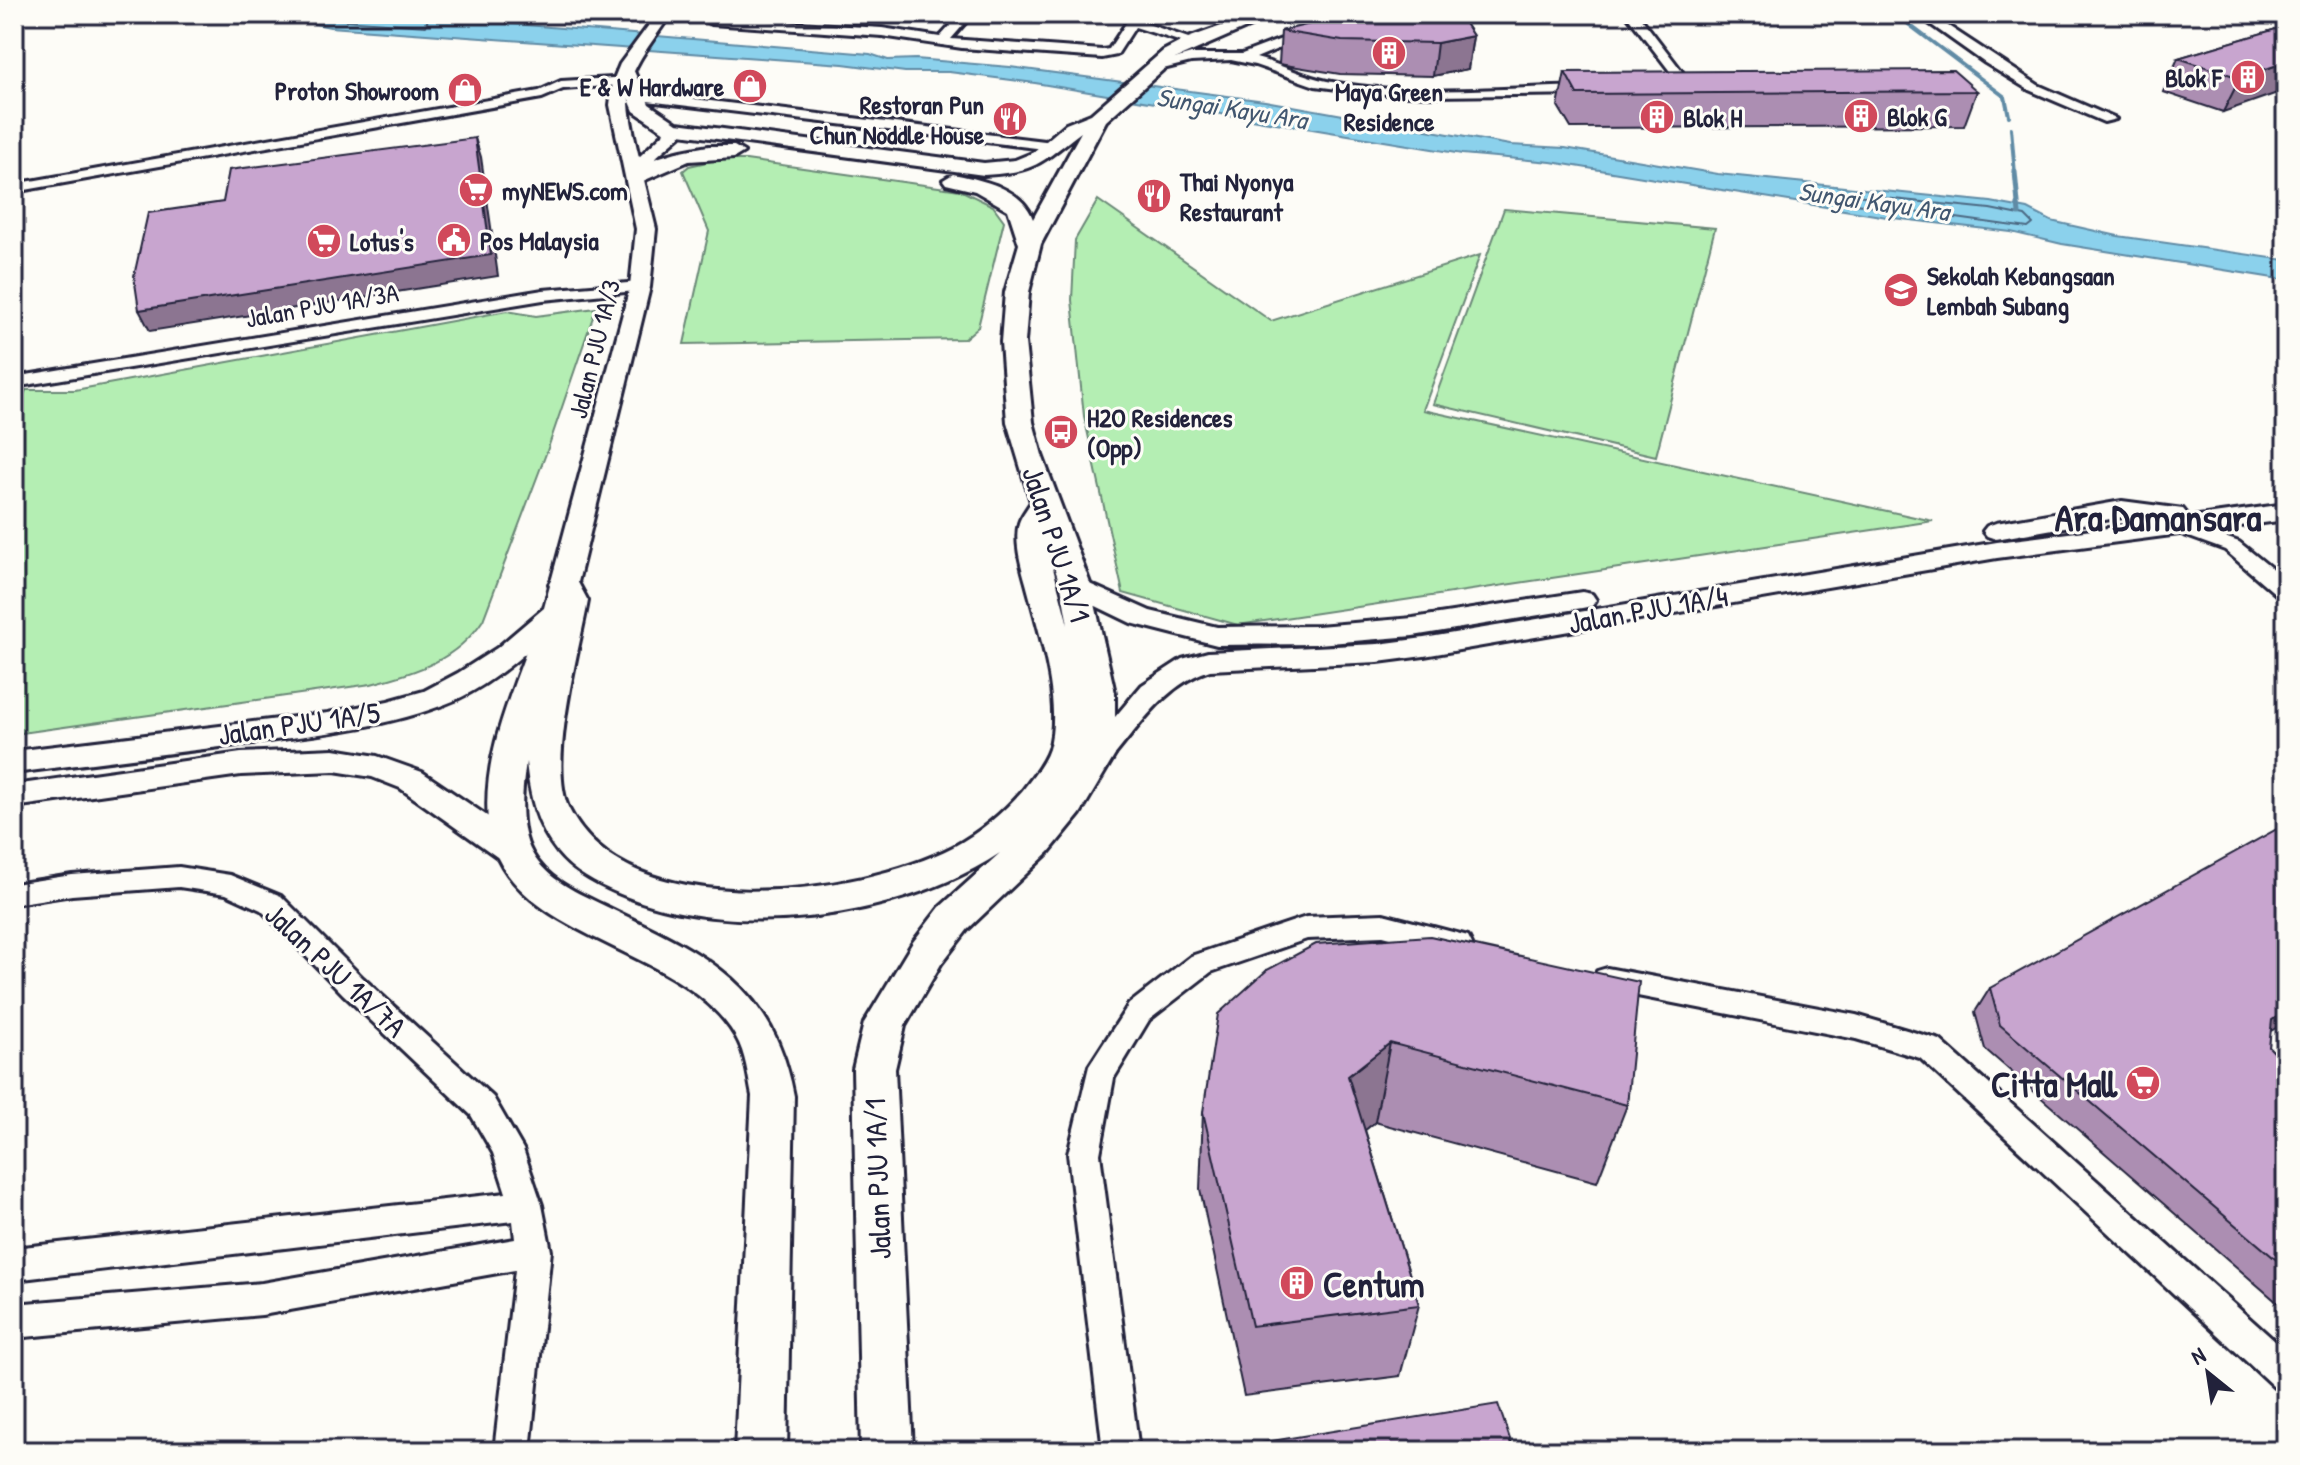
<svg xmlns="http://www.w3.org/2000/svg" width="2300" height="1465" font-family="'Patrick Hand',sans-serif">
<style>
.green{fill:#b4eeb3;stroke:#6b8877;stroke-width:2}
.water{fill:#8bd1ec;stroke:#618ba5;stroke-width:2}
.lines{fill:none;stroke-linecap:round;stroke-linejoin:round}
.shore{stroke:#4c6882;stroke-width:2}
.stream-far1{stroke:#618ba5;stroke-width:4}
.stream{stroke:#618ba5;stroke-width:5}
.minor-casing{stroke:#22223b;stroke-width:6}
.tertiary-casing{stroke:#22223b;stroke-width:6}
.secondary-casing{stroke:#22223b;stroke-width:6}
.minor{fill:#fdfcf7;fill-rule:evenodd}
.tertiary{fill:#fdfcf7;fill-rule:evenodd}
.secondary{fill:#fdfcf7;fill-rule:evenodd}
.wall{fill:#ac8eb2;stroke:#22223b;stroke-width:2}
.shaded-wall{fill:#8c7491;stroke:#22223b;stroke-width:2}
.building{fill:#c8a5cf;stroke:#22223b;stroke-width:2}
.labels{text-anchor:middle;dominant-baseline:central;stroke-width:6;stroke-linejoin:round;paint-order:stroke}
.far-poi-label{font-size:26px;font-weight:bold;fill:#22223b;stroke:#fdfcf7;text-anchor:start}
.far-water-label{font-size:26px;font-style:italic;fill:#425770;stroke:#fdfcf7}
.far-street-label{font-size:26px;fill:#22223b;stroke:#fdfcf7}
.street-label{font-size:30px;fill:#22223b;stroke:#fdfcf7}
.near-poi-label{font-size:36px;font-weight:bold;fill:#22223b;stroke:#fdfcf7;text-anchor:end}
.district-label{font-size:38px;font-weight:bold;fill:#22223b;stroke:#fdfcf7}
</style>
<rect width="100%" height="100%" fill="#fdfcf7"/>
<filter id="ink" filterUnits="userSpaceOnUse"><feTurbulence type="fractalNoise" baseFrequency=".0125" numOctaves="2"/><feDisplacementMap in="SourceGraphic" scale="16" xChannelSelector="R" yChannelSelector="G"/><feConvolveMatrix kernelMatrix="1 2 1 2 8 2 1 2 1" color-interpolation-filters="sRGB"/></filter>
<g filter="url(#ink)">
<path class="green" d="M716 160H746L960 190 993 206 1004 221 978 327 964 339 684 344 709 231 683 171 689 166Z
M1098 200 1271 321 1480 255 1423 410 1933 521 1238 625 1123 593 1084 416 1072 300 1075 240Z
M1504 209 1715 228 1656 456 1433 404Z
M596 308 547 451 483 620C457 660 415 673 371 684L14 734V419L26 390H75L507 311 536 316Z"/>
<path class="water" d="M267 14H395L870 54 888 60 916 59 1010 67 1265 101 1510 145 1565 148 1718 174 1991 202 2028 209 2051 221 2118 236 2286 260V280L2062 244 2011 232 1893 218 1551 162 1462 154 1035 83 949 72H905L843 64 330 27Z"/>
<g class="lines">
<path class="shore" d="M310 14 331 19 426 26 429 14
M1835 193 1990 209 2025 216 2033 224 2028 228 1834 201 1831 196Z"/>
<path class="stream-far1" d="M1895 14 2005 97 2009 116
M2011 128 2015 174"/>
<path class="stream" d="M2015 172 2019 214"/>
<g class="minor-casing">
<path id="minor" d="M961 14H973L951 39 1102 50 1109 49 1132 14 1226 17 1274 14 1226 23 1143 16 1139 21 1200 42 1194 46 1135 27 1117 55 1102 58 962 48 882 36 711 24 697 17 705 14 713 18 882 28 940 37Z
M1626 14H1638L1691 83 1688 89 1664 93V87L1679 83Z
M1916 14H1930L2038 85 2116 119 2104 122 2029 90 1985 63Z
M1305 30 1315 33 1256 58C1280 64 1302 76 1327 81 1412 98 1505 87 1592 86L1598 90 1592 94 1431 96 1367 93 1315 86 1255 65 1231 60 1191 62 1151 72 1145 68 1191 54H1242Z
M630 77 636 81 634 84 563 89 542 98 14 192V184L539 91 561 81Z
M636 92 1053 142 1060 146 1053 150 631 99 630 96Z
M640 282 648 287 646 290 543 300 14 387V377L543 290Z
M2180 521 2239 542 2286 580V598L2278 596 2225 550 2173 531 2170 527Z
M179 867 230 875 281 896 363 978 493 1097 523 1149 542 1205 551 1251 530 1451H494L515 1270 262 1315 14 1338V1304L262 1283 515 1239 513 1221 14 1280V1248L506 1193 493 1153 471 1115 343 994 261 910 226 894 179 887 72 895 14 904V884L72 875Z
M1383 914 1468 936 1472 944 1468 952 1458 955 1383 936 1307 939 1211 972 1149 1020 1114 1078 1100 1154 1139 1451H1103L1068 1154 1089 1066 1129 1004 1191 956 1306 917Z
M1607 968 1856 1015 1940 1040 2286 1351V1393L2274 1387 1920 1058 1856 1039 1607 990 1597 987 1593 979 1597 971Z"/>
</g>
<g class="tertiary-casing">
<path id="tertiary" d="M657 14H671C626 79 620 78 639 157L663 134 666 124H678L680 136 656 157 644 180 656 229 650 287 571 611 567 617C529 650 490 688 443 705 380 729 311 735 245 744 168 753 91 763 14 773V751L328 713 388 701 424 691 458 673 497 648 544 608 630 287 636 229 610 105 613 81 620 64Z
M2122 501 2183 509 2187 514 2184 518 2286 504V520L1997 558 1424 656 1378 662 1210 670C1165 684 1138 728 1109 762L1098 766 1087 762 1083 755 1142 685 1182 659 1208 652 1378 644 1424 638 1997 542 2163 521 2122 517 1996 539 1987 536 1983 531 1987 526 1996 523Z
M1076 578 1150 611 1217 627 1318 626 1413 618 1582 592 1592 594 1596 600 1592 606 1582 608 1413 636 1318 644 1217 645 1131 623 1067 592 1063 586 1067 580Z
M334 749 377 756 422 772 524 841 528 850 524 859 512 862 500 859 400 788 372 777 334 771 241 775 14 807V785L241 753Z"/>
</g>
<g class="secondary-casing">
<path id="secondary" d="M1255 14H1278L1175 59 1106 121 1041 244 1029 292 1025 342 1033 422 1042 455 1091 586 1115 693V755L1080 814 1049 852 968 929 941 964 905 1026 895 1069 913 1451H861L853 1069 864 1023 913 942 940 907 1000 853C899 920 730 942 618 893 597 884 573 872 558 853 536 825 530 797 526 762 522 788 518 829 532 853 547 880 578 893 605 906 701 952 773 982 794 1096L787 1451H735L752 1096C748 1077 746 1054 736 1037 680 940 499 942 488 821 482 756 512 693 533 633L538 626 553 624 558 601 549 584 553 577 564 575 575 577 588 601C579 651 547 765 569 809 628 927 857 896 953 847 979 833 1003 813 1023 790 1032 778 1044 764 1049 749 1063 702 1038 629 1026 583 1021 565 1014 541 1019 523 1021 516 1027 509 1031 502L1007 422 1001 342 1005 292 1019 244 1008 210 975 191 946 184 943 180 953 174C983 180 1022 188 1033 219L1081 132C1041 162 1038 172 984 175L665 132 634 111 617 71 626 66 632 67 649 104 677 123 984 163 1015 160 1032 153 1066 124 1091 114 1163 51 1188 38ZM1049 553 1061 586 1068 625Z
M709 146H734L744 152 734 158 689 161 636 184 626 178C643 157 683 150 709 146Z"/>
</g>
<use href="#minor" class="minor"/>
<use href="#tertiary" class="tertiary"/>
<use href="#secondary" class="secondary"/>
</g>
<path class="wall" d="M1336 14H1459L1473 36 1468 69 1433 76 1340 74 1279 64 1281 31 1336 18Z
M1994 14H2085L2004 22Z
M2286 26 2223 112 2163 92 2178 58Z
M1565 72 1977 91 1964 126 1571 128 1558 106Z
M1267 970 1627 1105 1597 1182 1375 1122 1365 1130 1419 1305 1400 1376 1244 1396 1200 1189 1203 1112Z
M1990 988 2270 1031 2269 1047 2286 1065V1310L1985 1049 1975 1012Z"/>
<path class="shaded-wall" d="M2007 14H2085L2004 22Z
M1473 36 1468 69 1433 76 1437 43Z
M2286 62V90L2223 112 2240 78Z
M475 138 481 157 498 276 150 331 139 310Z
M2286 1011V1022L2251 1043 2272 1020Z
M1390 1043 1375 1122 1336 1154 1348 1076Z"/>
<path class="building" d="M1347 14H1459L1473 36 1437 43 1342 41 1281 31 1348 15Z
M2286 26V62L2240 78 2178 58Z
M1953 70 1977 91 1577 94 1565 72Z
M475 138 491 255 139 310 134 276 148 213 223 202 229 170Z
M2286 824V1011L2272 1020 2269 1047 2286 1065V1268L2000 1025 1990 988Z
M1430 936 1639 982 1627 1105 1390 1043 1348 1076 1419 1305 1252 1326 1203 1112 1218 1014 1267 970 1316 944Z
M1498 1404 1514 1451H1256L1254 1444Z"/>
</g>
<defs>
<g id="building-disc" transform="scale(1.8)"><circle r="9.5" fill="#d1495b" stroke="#fdfcf7"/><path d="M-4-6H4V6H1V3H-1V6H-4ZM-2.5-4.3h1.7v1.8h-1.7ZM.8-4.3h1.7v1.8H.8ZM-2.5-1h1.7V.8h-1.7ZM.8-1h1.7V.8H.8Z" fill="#fff"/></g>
<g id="shop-disc" transform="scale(1.8)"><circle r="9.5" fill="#d1495b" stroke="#fdfcf7"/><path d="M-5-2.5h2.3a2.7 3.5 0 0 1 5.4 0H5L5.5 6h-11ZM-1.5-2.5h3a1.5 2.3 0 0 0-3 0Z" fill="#fff"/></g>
<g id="restaurant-disc" transform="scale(1.8)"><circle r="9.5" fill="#d1495b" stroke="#fdfcf7"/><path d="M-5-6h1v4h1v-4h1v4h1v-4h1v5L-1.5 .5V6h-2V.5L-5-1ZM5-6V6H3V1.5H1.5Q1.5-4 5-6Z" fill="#fff"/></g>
<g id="supermarket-disc" transform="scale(1.8)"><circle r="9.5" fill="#d1495b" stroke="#fdfcf7"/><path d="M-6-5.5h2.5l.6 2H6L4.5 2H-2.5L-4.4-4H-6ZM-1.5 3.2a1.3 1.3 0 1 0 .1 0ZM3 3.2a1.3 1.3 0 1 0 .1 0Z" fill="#fff"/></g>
<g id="civic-disc" transform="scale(1.8)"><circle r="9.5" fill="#d1495b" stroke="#fdfcf7"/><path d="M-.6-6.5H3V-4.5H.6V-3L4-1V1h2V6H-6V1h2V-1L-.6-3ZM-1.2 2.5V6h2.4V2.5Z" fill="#fff"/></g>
<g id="school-disc" transform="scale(1.8)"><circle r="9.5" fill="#d1495b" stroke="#fdfcf7"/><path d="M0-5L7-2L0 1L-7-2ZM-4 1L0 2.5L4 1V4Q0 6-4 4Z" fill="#fff"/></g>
<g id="bus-disc" transform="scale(1.8)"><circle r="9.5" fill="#d1495b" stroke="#fdfcf7"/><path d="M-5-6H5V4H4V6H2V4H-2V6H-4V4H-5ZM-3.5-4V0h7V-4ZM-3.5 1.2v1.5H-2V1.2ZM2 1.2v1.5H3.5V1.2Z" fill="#fff"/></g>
</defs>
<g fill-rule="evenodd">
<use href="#building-disc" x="1389" y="53"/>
<use href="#building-disc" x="2248" y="77"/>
<use href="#shop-disc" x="750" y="86"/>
<use href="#shop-disc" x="465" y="90"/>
<use href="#building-disc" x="1861" y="116"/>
<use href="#building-disc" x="1657" y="117"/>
<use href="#restaurant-disc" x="1010" y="119"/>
<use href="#supermarket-disc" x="476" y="190"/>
<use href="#restaurant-disc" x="1154" y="196"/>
<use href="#civic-disc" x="454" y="240"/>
<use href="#supermarket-disc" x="324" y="241"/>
<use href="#school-disc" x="1901" y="290"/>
<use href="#bus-disc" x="1061" y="432"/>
<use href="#supermarket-disc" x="2143" y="1083"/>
<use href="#building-disc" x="1297" y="1283"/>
</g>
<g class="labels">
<g class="far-poi-label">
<text x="2222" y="77" text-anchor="end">Blok F</text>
<text x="724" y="86" text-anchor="end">E &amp; W Hardware</text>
<text x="439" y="90" text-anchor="end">Proton Showroom</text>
<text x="1389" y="91" text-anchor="middle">Maya Green<tspan x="1389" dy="30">Residence</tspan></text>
<text x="984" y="104" text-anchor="end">Restoran Pun<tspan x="984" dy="30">Chun Noddle House</tspan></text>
<text x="1887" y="116">Blok G</text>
<text x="1683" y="117">Blok H</text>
<text x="1180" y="181">Thai Nyonya<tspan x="1180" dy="30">Restaurant</tspan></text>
<text x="502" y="190">myNEWS.com</text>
<text x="480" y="240">Pos Malaysia</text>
<text x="350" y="241">Lotus's</text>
<text x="1927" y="275">Sekolah Kebangsaan<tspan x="1927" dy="30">Lembah Subang</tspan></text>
<text x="1087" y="417">H2O Residences<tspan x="1087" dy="30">(Opp)</tspan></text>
</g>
<g class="far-water-label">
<text transform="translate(1232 108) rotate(9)">Sungai Kayu Ara</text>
<text transform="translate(1874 201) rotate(8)">Sungai Kayu Ara</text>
</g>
<g class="far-street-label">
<text transform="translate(322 305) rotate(-10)">Jalan PJU 1A/3A</text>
<text transform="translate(594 349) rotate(-76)">Jalan PJU 1A/3</text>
</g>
<g class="street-label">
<text transform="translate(1057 544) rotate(72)">Jalan PJU 1A/1</text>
<text transform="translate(1648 609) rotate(-10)">Jalan PJU 1A/4</text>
<text transform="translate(299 723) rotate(-8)">Jalan PJU 1A/5</text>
<text transform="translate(336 970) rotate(43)">Jalan PJU 1A/7A</text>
<text transform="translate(877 1179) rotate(-92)">Jalan PJU 1A/1</text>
</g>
<g class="near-poi-label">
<text x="2117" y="1083">Citta Mall</text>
<text x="1323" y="1283" text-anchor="start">Centum</text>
</g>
<g class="district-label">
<text x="2158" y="517">Ara Damansara</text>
</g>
</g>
<rect width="2300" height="1465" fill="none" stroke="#fdfcf7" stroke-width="48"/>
<rect x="24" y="24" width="2252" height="1417" fill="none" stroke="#22223b" stroke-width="3" filter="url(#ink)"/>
<g transform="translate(2208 1373) rotate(330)" stroke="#fdfcf7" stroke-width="6" paint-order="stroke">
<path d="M0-6L14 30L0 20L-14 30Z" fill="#22223b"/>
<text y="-12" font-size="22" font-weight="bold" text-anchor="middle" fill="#22223b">N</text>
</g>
</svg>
